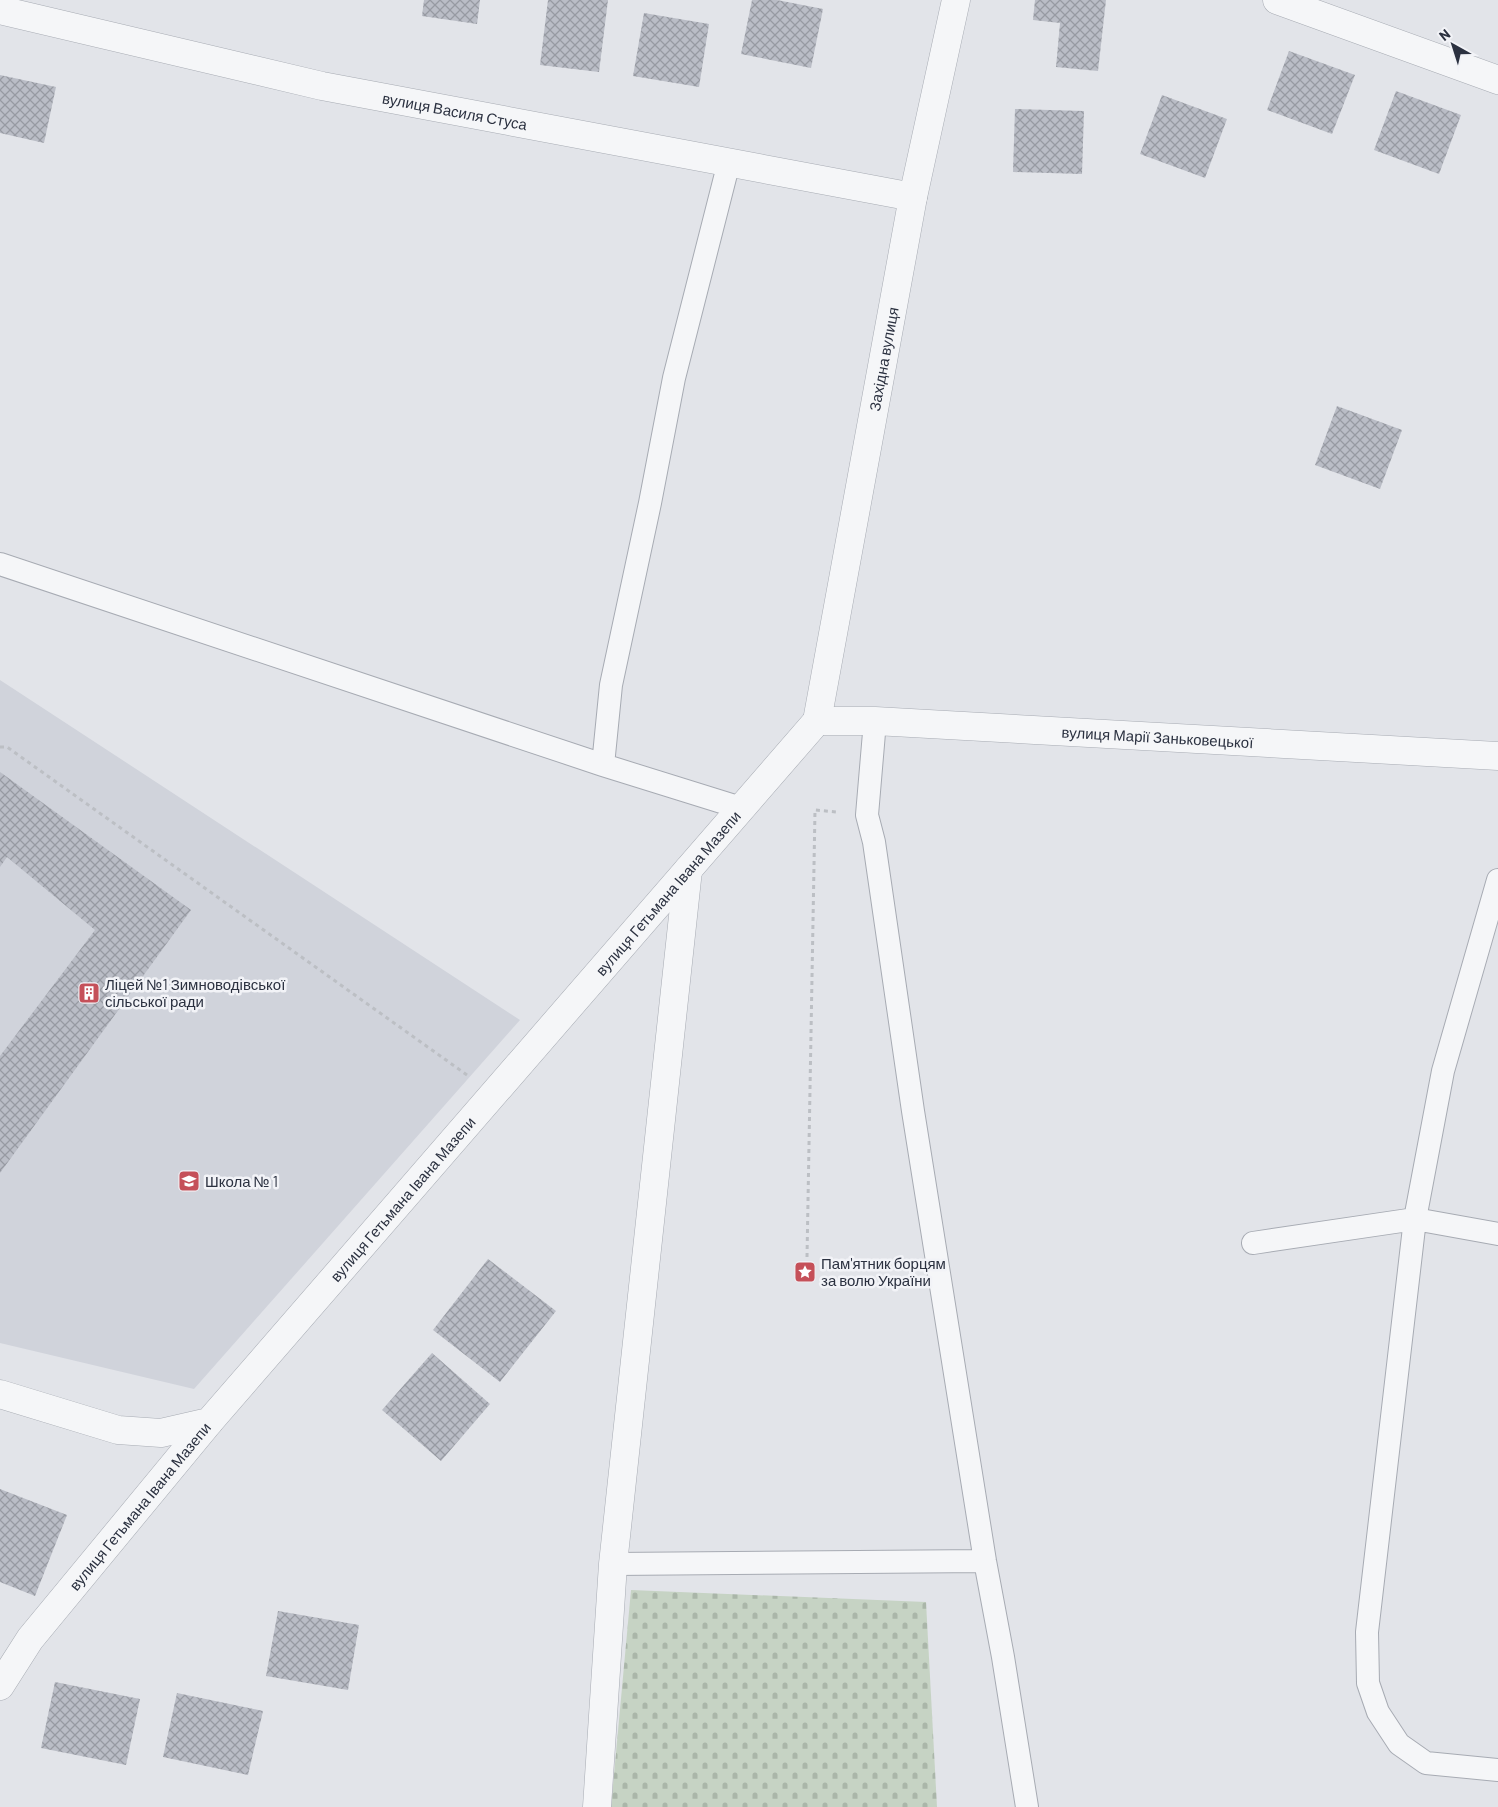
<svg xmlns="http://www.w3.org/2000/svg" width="1498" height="1807" font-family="Barlow,sans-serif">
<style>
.built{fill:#d0d3db}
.cemetery{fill:url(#cemetery-stones)}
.building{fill:url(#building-cross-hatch)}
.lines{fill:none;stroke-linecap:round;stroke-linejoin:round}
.service-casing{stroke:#a7abb3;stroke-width:24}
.minor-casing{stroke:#a7abb3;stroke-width:29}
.tertiary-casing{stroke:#a7abb3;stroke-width:29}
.path{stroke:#bcbfc4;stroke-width:3;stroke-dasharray:4 4;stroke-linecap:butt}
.service{stroke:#f5f6f8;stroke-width:22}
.minor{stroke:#f5f6f8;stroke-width:28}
.tertiary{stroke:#f5f6f8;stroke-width:28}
.labels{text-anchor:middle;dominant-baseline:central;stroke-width:5;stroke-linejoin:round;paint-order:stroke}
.street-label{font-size:15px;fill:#2b3140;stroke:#f2f3f7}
.poi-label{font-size:15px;fill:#2b3140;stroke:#f2f3f7;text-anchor:start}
</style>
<defs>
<pattern id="cemetery-stones" width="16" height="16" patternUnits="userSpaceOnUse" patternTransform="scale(1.25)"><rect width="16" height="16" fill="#c6d3c4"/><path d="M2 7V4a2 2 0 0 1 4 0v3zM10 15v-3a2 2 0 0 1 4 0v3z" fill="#aab6a9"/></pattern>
<pattern id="building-cross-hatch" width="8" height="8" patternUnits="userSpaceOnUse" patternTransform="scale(1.25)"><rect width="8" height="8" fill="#babdc6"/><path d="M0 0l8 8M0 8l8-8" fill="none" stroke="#979aa2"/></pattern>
</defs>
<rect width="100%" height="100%" fill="#e2e4e9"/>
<path class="built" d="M0 680 520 1020 194 1389 0 1343Z"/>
<path class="cemetery" d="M631 1590 926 1602 937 1807H611Z"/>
<path class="building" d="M424 0H480L477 24 422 16Z
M548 0H608L599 72 540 65Z
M752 0H777L823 9 811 68 741 54Z
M1035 0H1106L1098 71 1056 67 1060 23 1033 20Z
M644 13 709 24 699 87 633 76Z
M1289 51 1355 75 1332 134 1267 110Z
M0 75 56 87 44 143 0 133Z
M1396 91 1461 115 1439 174 1374 150Z
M1162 95 1227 119 1205 178 1140 154Z
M1015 109 1084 111 1082 174 1013 172Z
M1337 406 1402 430 1380 489 1315 465Z
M0 772 191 910 0 1173V1056L95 930 7 857 0 867Z
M488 1259 556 1311 500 1382 433 1330Z
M432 1353 490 1404 441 1461 382 1410Z
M0 1489 67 1515 35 1596 0 1582Z
M278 1611 359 1625 348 1690 266 1676Z
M55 1682 140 1699 126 1765 41 1748Z
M177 1693 263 1711 248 1775 163 1757Z"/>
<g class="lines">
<g class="service-casing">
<path id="service" d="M0 564 603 765 741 808
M875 721 867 815 874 842 913 1111 985 1561 1003 1657 1027 1807
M603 765 611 685 650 503 674 378 729 162
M1498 880 1443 1071 1415 1219 1367 1632 1368 1683 1378 1712 1399 1744 1426 1763 1498 1770
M1253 1243 1415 1219 1498 1234
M613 1564 985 1561"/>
</g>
<g class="minor-casing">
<g id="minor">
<path d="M1277 0 1498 80"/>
<path id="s1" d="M0 1686 30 1639 209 1422"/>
<path d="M597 1807 613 1564 688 870"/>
</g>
</g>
<g class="tertiary-casing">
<g id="tertiary">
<path id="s2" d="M0 10 322 86 913 197"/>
<path id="s3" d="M817 721 913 197 956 0"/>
<path id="s4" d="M817 721H875L1498 756"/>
<path id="s5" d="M0 1394 118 1430 161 1433 209 1422 817 721"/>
</g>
</g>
<path class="path" d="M0 747H7L467 1075
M807 1257 815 810 837 812"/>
<use href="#service" class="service"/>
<use href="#minor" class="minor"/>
<use href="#tertiary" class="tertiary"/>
</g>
<defs>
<g id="building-square" transform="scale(1.125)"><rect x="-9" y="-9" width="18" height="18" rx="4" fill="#c55059" stroke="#f2f3f7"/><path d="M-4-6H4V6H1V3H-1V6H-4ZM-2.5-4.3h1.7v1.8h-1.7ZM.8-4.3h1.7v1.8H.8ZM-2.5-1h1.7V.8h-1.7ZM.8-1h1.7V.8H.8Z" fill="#fff"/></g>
<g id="school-square" transform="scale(1.125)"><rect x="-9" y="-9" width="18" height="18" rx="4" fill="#c55059" stroke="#f2f3f7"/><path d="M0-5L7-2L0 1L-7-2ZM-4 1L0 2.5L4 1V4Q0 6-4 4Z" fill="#fff"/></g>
<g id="sight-square" transform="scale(1.125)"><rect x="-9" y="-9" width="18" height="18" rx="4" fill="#c55059" stroke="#f2f3f7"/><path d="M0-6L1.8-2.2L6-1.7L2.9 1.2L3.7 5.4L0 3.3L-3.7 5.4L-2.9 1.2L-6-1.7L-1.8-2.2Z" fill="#fff"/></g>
</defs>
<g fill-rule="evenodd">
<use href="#building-square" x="89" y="993"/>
<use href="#school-square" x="189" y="1181"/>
<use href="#sight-square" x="805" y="1272"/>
</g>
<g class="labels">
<g class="street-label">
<text stroke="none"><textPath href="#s2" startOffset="466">вулиця Василя Стуса</textPath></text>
<text stroke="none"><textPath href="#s3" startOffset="368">Західна вулиця</textPath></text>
<text stroke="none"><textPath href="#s4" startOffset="341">вулиця Марії Заньковецької</textPath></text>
<text stroke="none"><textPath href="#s5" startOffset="916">вулиця Гетьмана Івана Мазепи</textPath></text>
<text stroke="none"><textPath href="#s5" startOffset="511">вулиця Гетьмана Івана Мазепи</textPath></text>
<text stroke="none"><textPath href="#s1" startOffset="228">вулиця Гетьмана Івана Мазепи</textPath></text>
</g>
<g class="poi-label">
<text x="105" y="984">Ліцей №1 Зимноводівської<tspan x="105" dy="17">сільської ради</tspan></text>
<text x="205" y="1181">Школа № 1</text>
<text x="821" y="1263">Пам'ятник борцям<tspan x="821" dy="17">за волю України</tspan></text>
</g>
</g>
<g transform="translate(1453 45) rotate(321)" stroke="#f2f3f7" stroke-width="4" paint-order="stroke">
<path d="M0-4L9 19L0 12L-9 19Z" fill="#2b3140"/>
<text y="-8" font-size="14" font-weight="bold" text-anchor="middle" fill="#2b3140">N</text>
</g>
</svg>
